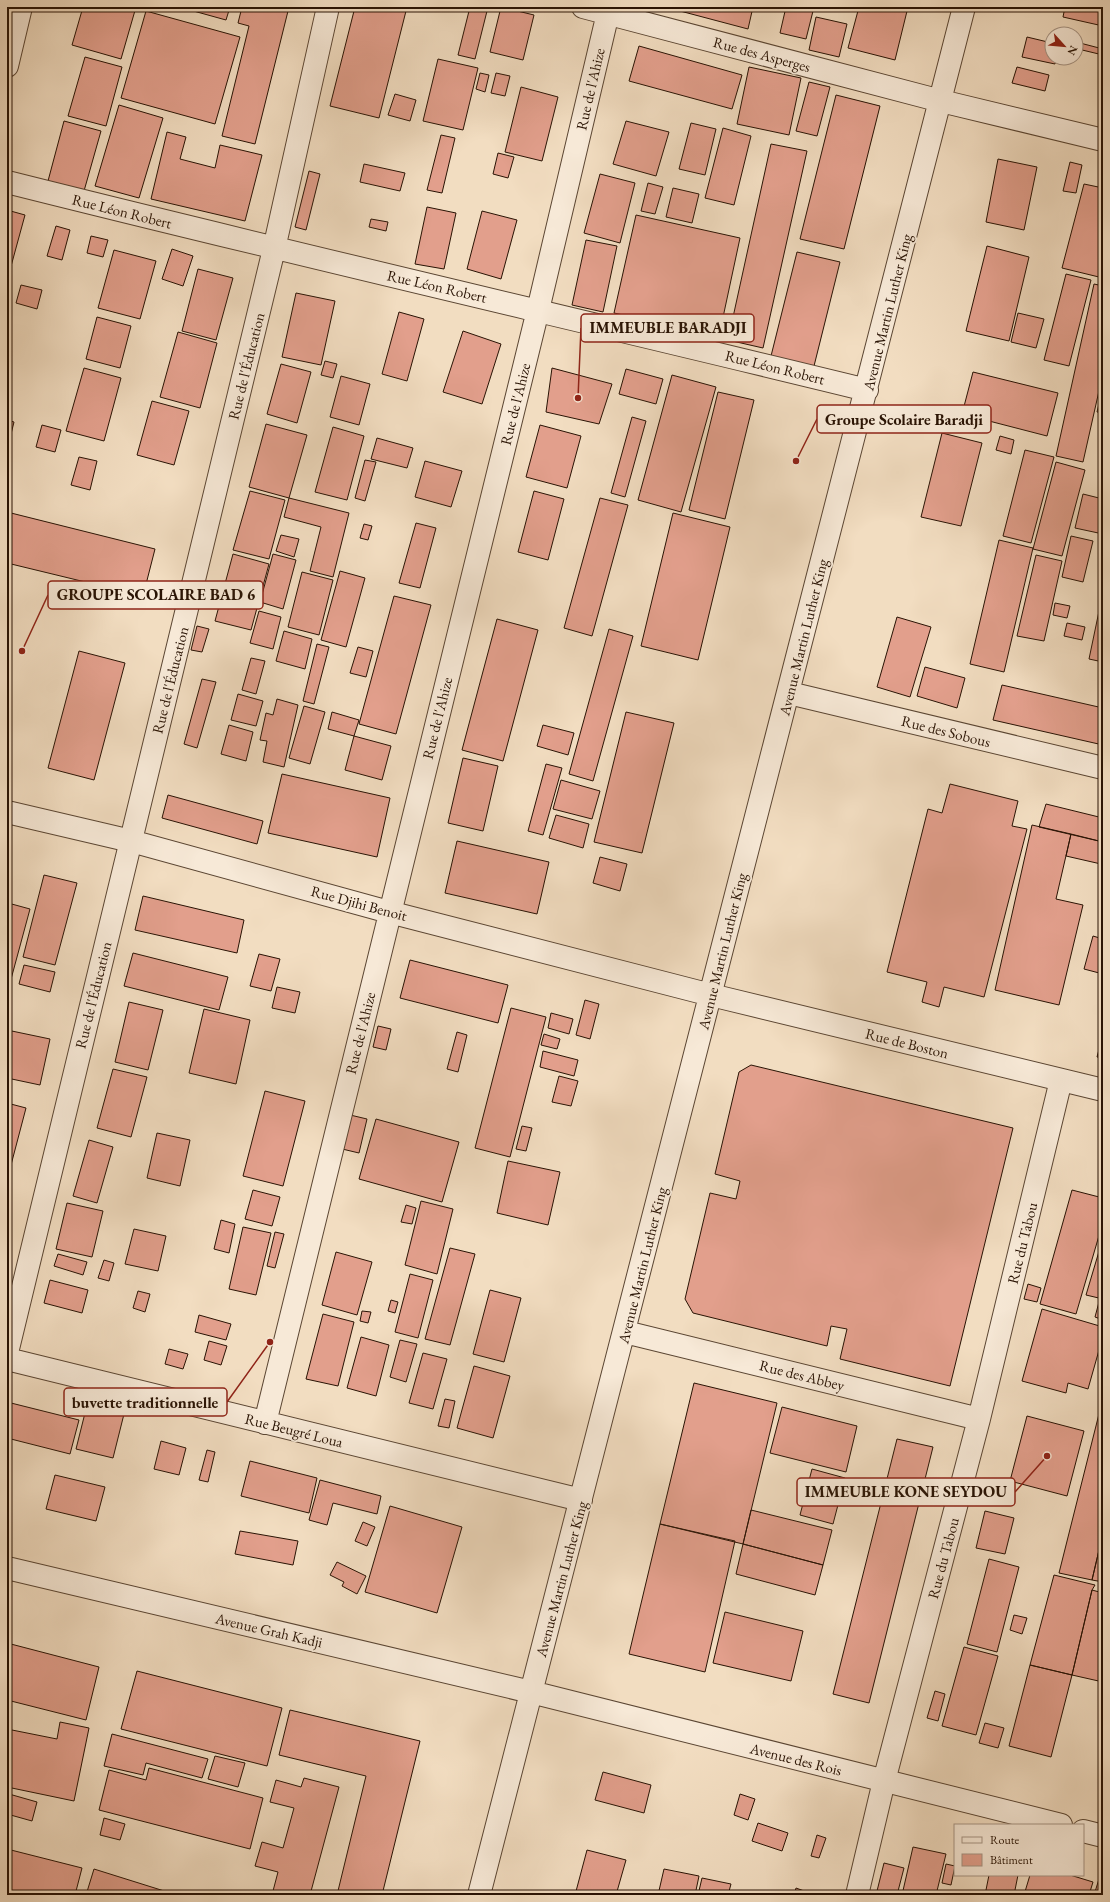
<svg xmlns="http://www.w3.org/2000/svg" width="1110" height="1902" font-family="'EB Garamond',serif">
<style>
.building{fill:#e29f8c;stroke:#291304}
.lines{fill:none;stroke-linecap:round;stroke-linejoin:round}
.minor-casing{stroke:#5b4633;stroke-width:24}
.minor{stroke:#f7e9d7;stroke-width:22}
.labels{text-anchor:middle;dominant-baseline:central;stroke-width:3.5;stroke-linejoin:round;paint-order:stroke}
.street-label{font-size:15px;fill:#291304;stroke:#f7e9d7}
.leader{fill:none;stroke:#8f2418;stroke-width:1.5}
.callout-dot{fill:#8f2418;stroke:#f7e9d7;stroke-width:1.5}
.callout{fill:#f7e9d7;stroke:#8f2418;stroke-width:1.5}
.callout-label{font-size:16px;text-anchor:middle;font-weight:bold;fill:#291304}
</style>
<rect width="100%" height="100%" fill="#f2ddc1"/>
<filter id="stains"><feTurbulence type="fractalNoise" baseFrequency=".005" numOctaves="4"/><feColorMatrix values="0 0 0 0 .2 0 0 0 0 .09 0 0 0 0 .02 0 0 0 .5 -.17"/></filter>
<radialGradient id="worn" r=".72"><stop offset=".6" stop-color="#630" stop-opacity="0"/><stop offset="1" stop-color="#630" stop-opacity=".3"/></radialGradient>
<path class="building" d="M83 7H136L121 59 72 45Z
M179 7H230L226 20Z
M242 7H289L255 144 222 136 249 26 238 23Z
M355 7H407L379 118 330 106Z
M470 7H488L475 59 458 55Z
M501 7 534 15 523 60 490 52Z
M665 7H753L748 29Z
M786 7H814L806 39 780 33Z
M859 7H908L895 60 848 48Z
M1065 7H1103V26L1063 17Z
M146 11 240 37 215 124 121 98Z
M816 17 847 24 839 57 809 50Z
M1027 37 1052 43V58H1057L1055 64 1022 57Z
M1080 43 1103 49V55L1078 49Z
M639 46 742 75 732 109 629 81Z
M85 57 122 67 106 126 68 116Z
M438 59 478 68 463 130 423 121Z
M749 67 801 78 789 135 737 124Z
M1017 67 1049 75 1045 91 1012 83Z
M480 73 489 75 485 92 476 89Z
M496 73 510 76 505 96 491 93Z
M809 82 830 87 817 136 796 131Z
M521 87 558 97 542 161 505 152Z
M395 94 416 100 410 121 388 115Z
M836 95 880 106 844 249 800 239Z
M119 105 163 118 139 198 95 186Z
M64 121 101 131 84 191 48 181Z
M626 121 669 132 656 176 613 164Z
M691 123 716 129 705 175 679 169Z
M723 128 751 136 734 205 705 198Z
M167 132 186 137 180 159 215 168 220 145 262 155 245 221 151 199Z
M441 135 455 138 442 193 427 190Z
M771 144 807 151 763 348 728 340Z
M498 153 514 157 508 178 493 174Z
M998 159 1037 167 1024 230 986 222Z
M1070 162 1082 165 1076 193 1063 191Z
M364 164 405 173 400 191 360 182Z
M309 171 320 174 306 230 295 227Z
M600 174 635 183 620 243 584 233Z
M648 183 663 187 655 214 641 211Z
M1084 184 1103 188V278L1062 268Z
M673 188 699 194 692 223 666 217Z
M427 207 456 213 444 269 415 264Z
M7 210 25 215 7 281Z
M482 211 517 220 501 279 467 269Z
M636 215 740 238 719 336 614 313Z
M371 219 388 222 386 231 369 227Z
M56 226 70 230 62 260 47 256Z
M91 236 108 240 103 257 87 253Z
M586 240 617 246 603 312 572 305Z
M987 246 1029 257 1009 341 966 331Z
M172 249 193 256 183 286 162 279Z
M114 250 156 261 140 319 98 308Z
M797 252 840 262 813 370 770 360Z
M198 269 233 278 216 340 182 331Z
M1066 274 1091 280 1069 366 1044 360Z
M1094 284 1103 286V373L1083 462 1056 456Z
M21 285 42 290 37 309 16 303Z
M296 293 335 301 321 365 282 357Z
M399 312 424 319 407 381 382 374Z
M1018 313 1044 319 1036 348 1011 342Z
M97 317 131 326 120 368 86 359Z
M463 331 501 344 482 404 443 392Z
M178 332 217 343 200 408 160 397Z
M325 361 337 364 333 378 321 375Z
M281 364 311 372 297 423 267 414Z
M84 368 121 378 104 441 66 431Z
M552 368 612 384 599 424 546 412Z
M626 369 663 379 656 404 619 394Z
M973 372 1058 393 1047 436 962 414Z
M672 375 716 387 681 512 638 500Z
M341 376 370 384 359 425 330 417Z
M1103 387V413L1097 412Z
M718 392 754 400 725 519 689 510Z
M152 401 189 411 174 465 137 455Z
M632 417 646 421 625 497 611 493Z
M7 420 14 422 7 450Z
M266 424 307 435 289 498 249 487Z
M42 425 61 430 55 452 36 447Z
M540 425 581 436 567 488 526 477Z
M333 427 364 436 347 500 315 492Z
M942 433 982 443 961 526 921 517Z
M1000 436 1014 440 1011 454 996 450Z
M377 438 413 448 407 468 371 459Z
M1025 450 1054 457 1031 543 1003 536Z
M79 457 97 461 90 490 71 485Z
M365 460 376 462 365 501 355 498Z
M425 461 462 471 451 507 415 497Z
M1056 462 1085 470 1062 556 1033 549Z
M250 491 285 500 269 559 233 550Z
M534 491 564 499 548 560 518 552Z
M1083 494 1103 499V534L1075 528Z
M289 498 349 513 333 577 310 571 321 527 284 517Z
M600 498 628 505 592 636 564 628Z
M7 512 155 549 143 596 7 563Z
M673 513 730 527 698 660 641 646Z
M416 523 436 528 420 588 399 583Z
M364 524 372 526 368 540 360 538Z
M281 535 299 539 294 557 276 551Z
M1071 536 1093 541 1083 582 1062 577Z
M999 540 1033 548 1004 672 970 664Z
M233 554 269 564 251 630 215 621Z
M273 554 296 560 283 609 260 602Z
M1036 555 1062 561 1044 641 1017 636Z
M340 571 365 578 346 647 321 640Z
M302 572 333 580 319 635 288 627Z
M1103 592V662L1089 659Z
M394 596 431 605 396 734 359 724Z
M1055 603 1070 606 1067 618 1053 615Z
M259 611 281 617 273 649 250 643Z
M897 617 931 627 910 697 877 687Z
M497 619 538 630 503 761 462 750Z
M1067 623 1085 627 1082 640 1064 636Z
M197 626 209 629 202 652 191 650Z
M609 629 633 636 593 781 569 774Z
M284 631 312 639 305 669 276 661Z
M317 644 329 647 314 704 303 701Z
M358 647 373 651 366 677 350 673Z
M79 651 125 663 94 780 48 768Z
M251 658 265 661 256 694 242 690Z
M925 667 965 678 957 708 917 696Z
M202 679 216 682 197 748 184 744Z
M1002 685 1103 708V745L993 720Z
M238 694 263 701 256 726 231 720Z
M277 699 298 705 284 767 263 762 267 741 260 740 266 713 273 715Z
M304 706 325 712 310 764 289 758Z
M332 712 359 720 354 736 328 729Z
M626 712 674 723 642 853 594 842Z
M229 725 253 732 246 761 221 754Z
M543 725 574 733 568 755 537 746Z
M354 736 391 746 382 780 345 770Z
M463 758 498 766 483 831 448 823Z
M546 764 562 768 543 835 528 831Z
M282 774 390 798 377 857 268 833Z
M561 780 600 791 592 819 553 809Z
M950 784 1018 801 1012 826 1027 829 984 997 944 987 939 1007 922 1002 927 982 887 972 928 809 942 813Z
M168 795 263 821 257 844 162 818Z
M1046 804 1103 818V842L1039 827Z
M556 815 589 824 583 848 549 838Z
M1032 825 1071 834 1056 899 1083 905 1059 1005 995 990Z
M1071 834 1103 842 1101 864 1066 856Z
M457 841 549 862 537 914 445 893Z
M600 857 627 864 620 891 593 883Z
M44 875 77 883 55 965 23 957Z
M143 896 244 920 237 953 135 930Z
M8 903 30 909 7 994V906Z
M1093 936 1103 939V974L1084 969Z
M133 953 228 977 219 1010 124 986Z
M259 954 280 959 271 991 250 986Z
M410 960 508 985 498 1023 400 998Z
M24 965 55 972 50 992 19 984Z
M277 987 300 992 295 1013 272 1008Z
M585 1000 599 1004 590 1039 576 1035Z
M129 1002 163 1010 148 1070 115 1062Z
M511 1008 546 1017 510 1157 475 1148Z
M204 1009 250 1020 236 1084 189 1073Z
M551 1013 573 1019 569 1034 548 1028Z
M378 1026 391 1029 386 1050 373 1047Z
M7 1030 50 1039 40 1085 7 1078Z
M457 1032 467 1035 458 1072 447 1069Z
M544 1034 560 1039 557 1049 541 1045Z
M1103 1034V1058L1097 1057Z
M543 1051 578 1060 574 1076 540 1067Z
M751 1065 1013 1128 950 1386 840 1359 847 1329 831 1326 827 1346 693 1313 685 1299 710 1193 736 1199 740 1181 715 1174 739 1072Z
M113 1069 147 1077 131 1137 97 1128Z
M559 1076 578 1081 571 1106 552 1102Z
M265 1091 305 1101 283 1186 243 1176Z
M7 1103 26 1108 11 1165 7 1164Z
M346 1114 367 1119 359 1153 338 1148Z
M376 1119 459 1142 442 1202 359 1179Z
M522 1126 532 1128 526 1151 516 1149Z
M157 1133 190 1140 180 1186 147 1178Z
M89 1140 113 1147 97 1203 73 1196Z
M508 1161 560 1172 548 1225 497 1213Z
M253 1190 280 1197 272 1226 245 1219Z
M1072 1190 1103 1198V1222L1076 1314 1040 1304Z
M421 1201 453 1209 437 1274 405 1265Z
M67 1203 103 1211 92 1257 56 1249Z
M406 1205 416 1208 412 1224 401 1222Z
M221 1220 235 1224 229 1253 214 1249Z
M243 1227 271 1233 256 1295 229 1289Z
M134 1229 166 1236 158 1271 125 1264Z
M275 1232 284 1234 275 1268 267 1266Z
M450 1248 475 1254 450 1345 425 1339Z
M1100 1248 1103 1249V1299L1086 1295Z
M336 1252 372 1262 357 1315 322 1305Z
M58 1254 87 1262 83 1275 54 1266Z
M104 1260 114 1263 109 1281 98 1278Z
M410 1274 433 1280 418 1338 395 1332Z
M50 1280 88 1290 82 1313 44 1303Z
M1028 1284 1041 1288 1037 1302 1024 1299Z
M490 1290 521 1298 504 1362 473 1354Z
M138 1291 150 1294 145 1312 133 1308Z
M391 1300 398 1302 395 1313 388 1311Z
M1099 1302 1103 1303V1320L1095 1317Z
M1042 1309 1103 1327V1336L1088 1389 1068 1383 1066 1393 1022 1381Z
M362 1311 371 1312 368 1323 360 1321Z
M323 1314 354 1322 338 1386 306 1379Z
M199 1315 231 1324 226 1340 195 1332Z
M361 1337 389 1345 376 1396 347 1388Z
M400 1340 417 1344 406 1382 390 1377Z
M209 1341 227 1346 221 1365 204 1360Z
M169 1349 188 1354 183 1369 165 1364Z
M423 1353 447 1359 433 1409 409 1403Z
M474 1366 510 1376 493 1438 457 1428Z
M694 1383 777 1403 743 1544 660 1524Z
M1103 1398V1533L1092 1580 1059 1573Z
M445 1399 455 1401 449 1428 438 1426Z
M7 1402 79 1420 70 1454 7 1438Z
M87 1405 124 1414 113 1458 76 1449Z
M782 1407 857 1426 846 1472 770 1453Z
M1027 1416 1084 1431 1067 1496 1010 1481Z
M897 1439 933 1447 869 1703 833 1694Z
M161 1441 186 1448 179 1475 154 1469Z
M207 1450 215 1452 208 1482 199 1480Z
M250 1461 317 1478 309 1513 241 1496Z
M812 1469 845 1478 833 1524 800 1515Z
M55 1475 105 1487 96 1521 46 1509Z
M320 1480 381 1496 377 1514 333 1503 327 1525 309 1520Z
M390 1506 462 1527 437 1613 365 1592Z
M751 1510 832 1530 823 1565 743 1544Z
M985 1511 1014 1518 1005 1554 976 1548Z
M363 1522 375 1527 367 1546 355 1541Z
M660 1524 735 1541 705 1672 629 1654Z
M240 1531 298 1541 293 1565 235 1554Z
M1103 1533V1582L1092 1580Z
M743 1544 823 1565 815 1595 736 1574Z
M989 1559 1019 1567 997 1652 967 1644Z
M337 1562 366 1576 357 1594 342 1586 344 1582 330 1575Z
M1054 1575 1095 1585 1092 1590 1072 1675 1030 1665Z
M1092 1590 1103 1593V1682L1072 1675Z
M725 1612 803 1631 791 1681 713 1663Z
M1014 1615 1027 1618 1022 1634 1010 1630Z
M7 1643 99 1667 86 1720 7 1700Z
M964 1647 998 1656 976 1735 942 1726Z
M1030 1665 1072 1675 1051 1757 1009 1746Z
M137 1671 282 1708 267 1766 121 1729Z
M935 1691 945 1694 938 1721 927 1718Z
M290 1710 420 1741 382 1895H337L366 1776 279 1755Z
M60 1722 89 1728 74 1801 7 1787V1729L57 1739Z
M985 1723 1004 1728 998 1748 979 1743Z
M112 1734 208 1759 202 1778 146 1763 143 1775 104 1766Z
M215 1756 245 1763 238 1787 208 1779Z
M149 1768 263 1798 250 1849 99 1810 109 1770 146 1780Z
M603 1772 651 1785 644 1813 595 1800Z
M304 1778 339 1787 310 1895H290L273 1891 278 1872 255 1866 262 1842 283 1848 294 1808 270 1802 276 1780 301 1787Z
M9 1794 37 1802 32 1821 7 1814Z
M740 1794 755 1799 748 1820 734 1815Z
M104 1818 125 1824 120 1840 100 1835Z
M758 1823 788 1833 782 1851 752 1841Z
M817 1835 826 1838 819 1858 811 1856Z
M913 1847 946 1854 936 1895H902Z
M7 1849 82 1868 75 1895H7Z
M587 1850 626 1860 616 1895H575Z
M884 1863 904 1868 897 1895H876Z
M946 1864 955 1866 951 1885 942 1883Z
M94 1869 177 1895H86Z
M664 1869 699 1876 695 1895H658Z
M989 1875H1018L1014 1895H985Z
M1030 1875H1070L1093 1882 1089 1895H1024Z
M702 1878 731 1884 728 1895H698Z
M1099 1879 1103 1880V1895H1094Z
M796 1888 815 1895H794Z"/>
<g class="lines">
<g class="minor-casing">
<path id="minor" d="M583 7 941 101 1103 140
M7 66 21 7
M7 182C293 254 580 320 867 390
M789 693 1103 768
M7 812 131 841 389 912 711 995 1103 1090
M625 1332 979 1419
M7 1353 274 249 328 7
M7 1359 581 1500
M265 1423 538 310 608 13
M7 1568 531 1692 1061 1825
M1083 1831 1103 1836
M479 1895 964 7
M857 1895 884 1781 979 1419 1061 1080"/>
</g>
<use href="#minor" class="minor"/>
</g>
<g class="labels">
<g class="street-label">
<text transform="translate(762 54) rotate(15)">Rue des Asperges</text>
<text transform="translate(590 89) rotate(-77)">Rue de l'Ahize</text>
<text transform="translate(122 211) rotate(14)">Rue Léon Robert</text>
<text transform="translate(437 286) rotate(13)">Rue Léon Robert</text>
<text transform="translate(887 312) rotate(-76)">Avenue Martin Luther King</text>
<text transform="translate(246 366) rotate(-76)">Rue de l'Éducation</text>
<text transform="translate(775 367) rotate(14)">Rue Léon Robert</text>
<text transform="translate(515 404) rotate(-76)">Rue de l'Ahize</text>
<text transform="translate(803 637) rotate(-76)">Avenue Martin Luther King</text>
<text transform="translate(170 680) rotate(-76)">Rue de l'Éducation</text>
<text transform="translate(437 718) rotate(-76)">Rue de l'Ahize</text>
<text transform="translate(946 731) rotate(14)">Rue des Sobous</text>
<text transform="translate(359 903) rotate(15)">Rue Djihi Benoit</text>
<text transform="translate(722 951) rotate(-76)">Avenue Martin Luther King</text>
<text transform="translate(93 995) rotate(-76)">Rue de l'Éducation</text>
<text transform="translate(360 1033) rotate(-76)">Rue de l'Ahize</text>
<text transform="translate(907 1043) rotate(14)">Rue de Boston</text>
<text transform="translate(1022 1243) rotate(-76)">Rue du Tabou</text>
<text transform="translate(642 1265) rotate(-76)">Avenue Martin Luther King</text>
<text transform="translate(802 1375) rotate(14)">Rue des Abbey</text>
<text transform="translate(294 1430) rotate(14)">Rue Beugré Loua</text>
<text transform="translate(943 1558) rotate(-75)">Rue du Tabou</text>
<text transform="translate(561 1579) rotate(-75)">Avenue Martin Luther King</text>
<text transform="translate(269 1630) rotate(13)">Avenue Grah Kadji</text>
<text transform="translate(796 1759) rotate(14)">Avenue des Rois</text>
</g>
</g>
<path class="leader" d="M578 398L581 328M796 461L817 419M22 651L48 595M270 1342L227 1402M1047 1456L1015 1492"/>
<g class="callout-dot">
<circle cx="578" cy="398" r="4"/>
<circle cx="796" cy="461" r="4"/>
<circle cx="22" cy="651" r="4"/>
<circle cx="270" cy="1342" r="4"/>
<circle cx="1047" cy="1456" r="4"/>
</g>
<g class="callout">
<rect x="581" y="314" width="173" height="28" rx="4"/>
<rect x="817" y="405" width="174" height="28" rx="4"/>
<rect x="48" y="581" width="215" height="28" rx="4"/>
<rect x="64" y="1388" width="163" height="28" rx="4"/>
<rect x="797" y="1478" width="218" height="28" rx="4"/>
</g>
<g class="callout-label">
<text x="668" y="333">IMMEUBLE BARADJI</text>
<text x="904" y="425">Groupe Scolaire Baradji</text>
<text x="156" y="600">GROUPE SCOLAIRE BAD 6</text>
<text x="145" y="1408">buvette traditionnelle</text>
<text x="906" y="1497">IMMEUBLE KONE SEYDOU</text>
</g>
<rect width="1110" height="1902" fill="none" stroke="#f2ddc1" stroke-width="24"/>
<rect x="8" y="8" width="1094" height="1886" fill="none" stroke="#291304" stroke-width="2"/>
<rect x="12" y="12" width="1086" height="1878" fill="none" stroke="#291304"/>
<rect x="954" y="1824" width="130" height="52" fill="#f7e9d7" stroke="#a59383"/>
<rect x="962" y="1837" width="20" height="6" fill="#f7e9d7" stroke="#a59383"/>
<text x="990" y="1844" font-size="12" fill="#291304">Route</text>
<rect x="962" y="1854" width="20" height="12" fill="#e29f8c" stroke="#a59383"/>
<text x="990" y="1864" font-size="12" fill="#291304">Bâtiment</text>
<g transform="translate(1064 46) rotate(117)"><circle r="19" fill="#f7e9d7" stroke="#a59383"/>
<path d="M0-3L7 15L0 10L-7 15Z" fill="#8f2418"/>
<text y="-6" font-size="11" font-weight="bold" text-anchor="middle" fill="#291304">N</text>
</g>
<rect width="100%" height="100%" filter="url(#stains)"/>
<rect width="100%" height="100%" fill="url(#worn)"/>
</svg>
